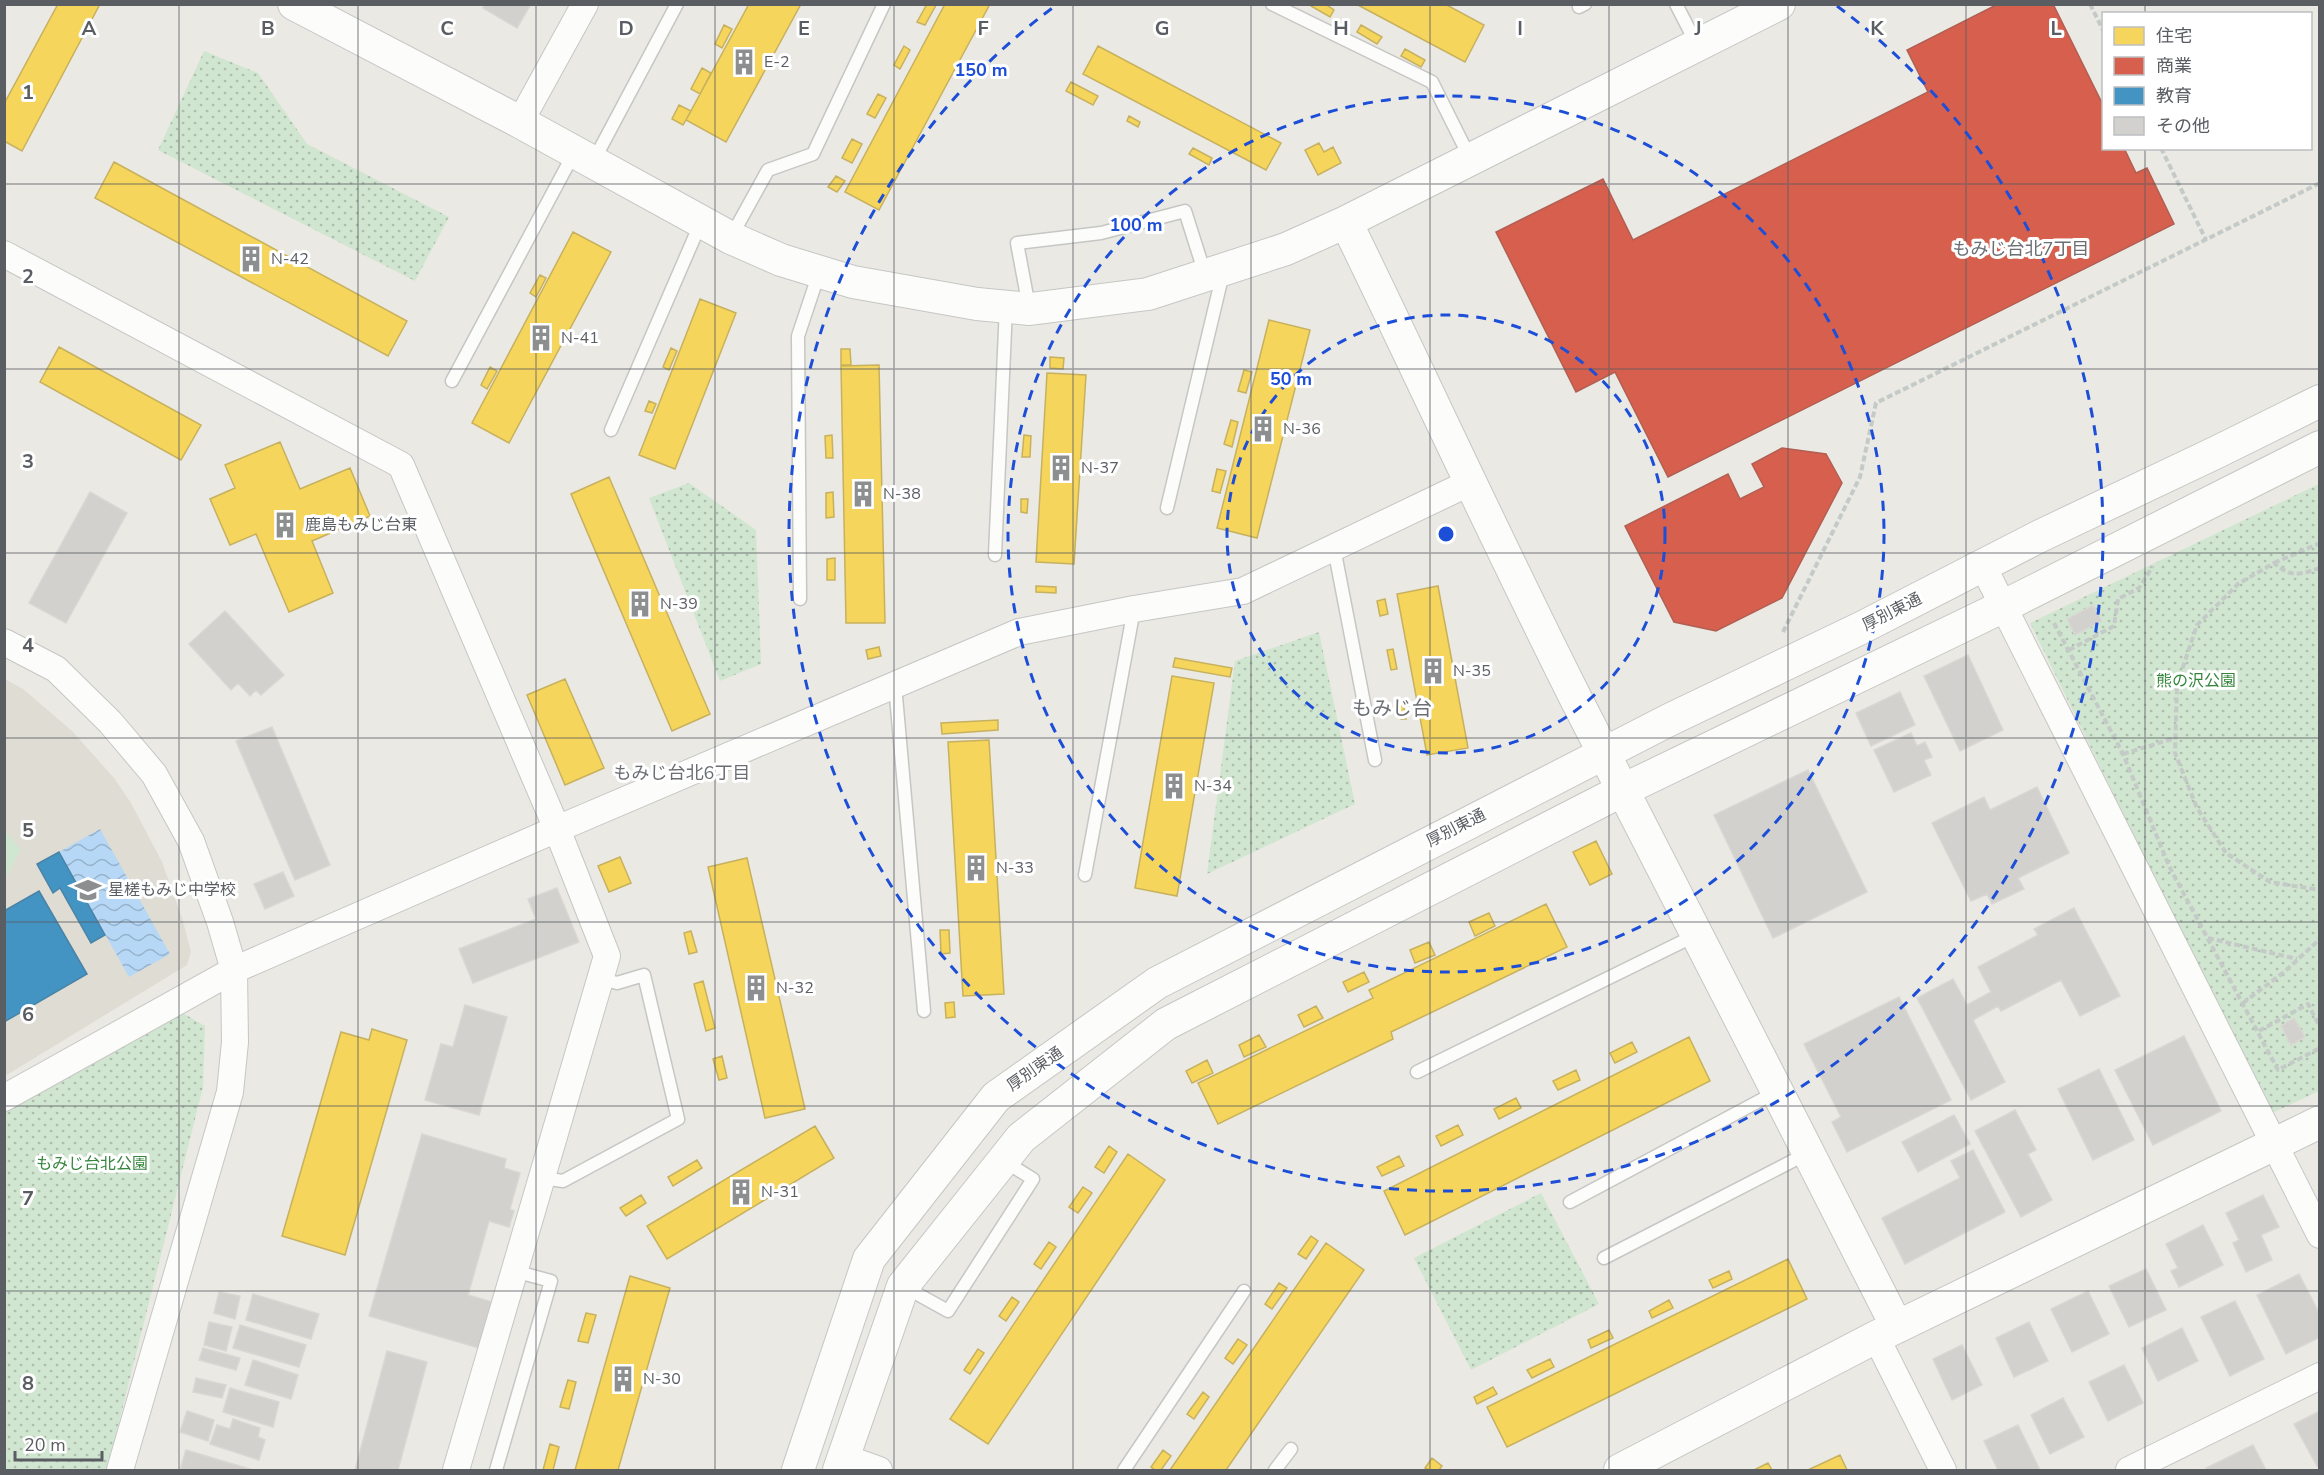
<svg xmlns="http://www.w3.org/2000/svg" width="2324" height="1475" font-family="'Nunito Sans','Noto Sans JP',sans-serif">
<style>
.education{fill:#dedcd3}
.grass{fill:url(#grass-dots)}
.pitch{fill:#d1e6d0}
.water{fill:url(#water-waves)}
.homes{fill:#f6d55c;stroke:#c7b15e;stroke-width:1.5}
.shops{fill:#d6604d;stroke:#b15f53;stroke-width:1.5}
.schools{fill:#4393c3;stroke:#4a83a6;stroke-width:1.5}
.building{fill:#d2d1ce;stroke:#d9d7d3;stroke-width:1.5}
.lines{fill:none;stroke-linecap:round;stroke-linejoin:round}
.service-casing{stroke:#c6c6c5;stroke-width:15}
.minor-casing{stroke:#c6c6c5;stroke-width:28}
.tertiary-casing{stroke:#c6c6c5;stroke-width:34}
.path{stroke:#c4cac7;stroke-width:4;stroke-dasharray:6 3;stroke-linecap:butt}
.service{stroke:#fcfcfb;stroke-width:12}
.minor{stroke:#fcfcfb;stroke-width:26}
.tertiary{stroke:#fcfcfb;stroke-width:32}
.grid{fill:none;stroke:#5a5d62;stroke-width:1.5;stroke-opacity:0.55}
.ring{fill:none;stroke:#1d4ed8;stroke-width:3;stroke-dasharray:10 8}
.labels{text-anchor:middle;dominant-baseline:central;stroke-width:6;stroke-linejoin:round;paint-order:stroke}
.poi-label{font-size:16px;fill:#5a5d62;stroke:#fff;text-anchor:start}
.street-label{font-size:16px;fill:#5a5d62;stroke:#fff}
.park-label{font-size:16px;fill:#35853d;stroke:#fff}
.neighbourhood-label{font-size:18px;fill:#6b6f74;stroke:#fff}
.quarter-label{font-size:20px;fill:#6b6f74;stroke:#fff}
.grid-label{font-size:20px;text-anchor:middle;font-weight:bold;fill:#5a5d62;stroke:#fff;stroke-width:6;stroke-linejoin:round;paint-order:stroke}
.centre{fill:#1d4ed8;stroke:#fff;stroke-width:3}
.ring-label{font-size:18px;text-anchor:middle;font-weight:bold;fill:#1d4ed8;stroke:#fff;stroke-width:6;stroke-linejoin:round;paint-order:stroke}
</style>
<defs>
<pattern id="grass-dots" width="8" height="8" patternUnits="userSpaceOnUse" patternTransform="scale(1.5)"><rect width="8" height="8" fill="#d1e6d0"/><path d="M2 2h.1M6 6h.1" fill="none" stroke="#adbeac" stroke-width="1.8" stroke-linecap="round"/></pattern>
<pattern id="water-waves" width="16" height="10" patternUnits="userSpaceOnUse" patternTransform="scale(1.5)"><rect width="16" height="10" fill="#b6d8f6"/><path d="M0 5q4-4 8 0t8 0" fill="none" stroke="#97b2cb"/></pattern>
</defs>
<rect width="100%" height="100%" fill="#eae9e4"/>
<path class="education" d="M5 679 23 689 72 731 114 778 131 803 162 862 182 918 191 952 187 965 5 1076Z"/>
<path class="grass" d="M204 51 258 73 307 144 449 217 415 281 158 150Z
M689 483 756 530 761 664 720 681 649 498Z
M2319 484V1091L2270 1114 2030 623Z
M1319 632 1355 804 1207 874 1235 661Z
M181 1012 205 1026 203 1087 107 1470H5L4 1113Z
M1541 1193 1599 1304 1471 1370 1414 1258Z"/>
<path class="pitch" d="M5 830 21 850 5 879Z"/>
<path class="water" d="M100 829 170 954 129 977 59 852Z"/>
<path class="homes" d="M58 4H100L22 151 4 141V104Z
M749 4H801L726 142 686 120Z
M927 4 936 5 925 25 917 22Z
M945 4H990L879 210 845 192Z
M1312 4H1325L1334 10 1330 17 1311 6Z
M1356 4H1445L1484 25 1465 62Z
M724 25 732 29 722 48 715 44Z
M1361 25 1382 37 1377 44 1357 32Z
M904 46 910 50 900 69 894 65Z
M1098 46 1281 143 1266 170 1083 74Z
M1405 49 1425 60 1421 67 1401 56Z
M702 68 711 73 700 94 691 89Z
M1071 82 1098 96 1093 105 1066 91Z
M878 94 886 98 875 118 867 114Z
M679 105 691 111 683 125 672 119Z
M1129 116 1140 122 1138 127 1127 121Z
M852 139 862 144 852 163 842 158Z
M1319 143 1324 152 1333 147 1341 163 1318 175 1305 150Z
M1193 148 1212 158 1209 165 1189 154Z
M114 162 407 321 388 356 95 198Z
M836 176 845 181 837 192 828 187Z
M573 232 611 252 509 443 472 423Z
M540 275 546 278 536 297 530 293Z
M700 299 736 313 675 469 639 455Z
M1269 320 1310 330 1257 538 1217 528Z
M59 347 201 425 181 460 40 382Z
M671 348 677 351 669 370 663 367Z
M841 349H850L851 365H841Z
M1050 357 1064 358 1063 369 1050 368Z
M879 365 885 623H846L841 366Z
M490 367 497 371 487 389 481 385Z
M1244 370 1252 372 1246 393 1238 391Z
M1047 373 1086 375 1074 564 1036 562Z
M649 401 656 404 652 413 645 411Z
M1231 420 1238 422 1232 447 1224 444Z
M832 435 833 458H826L825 436Z
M1024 435 1031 436 1030 457H1022Z
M280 442 300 489 350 468 370 516 312 541 333 593 289 612 256 534 230 545 210 499 235 488 225 465Z
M1217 469 1226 471 1220 493 1212 491Z
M609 477 710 714 672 731 571 494Z
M833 492 834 517 826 518V493Z
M1021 499H1028L1027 513 1021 512Z
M835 558V580H827V559Z
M1036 586 1056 587V593L1036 592Z
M1438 586 1468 748 1427 755 1397 594Z
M1385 599 1388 614 1380 616 1377 601Z
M879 647 881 656 868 659 866 650Z
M1393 649 1397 669 1391 670 1387 650Z
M1175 658 1232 668 1230 677 1173 667Z
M1172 676 1214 683 1177 896 1135 888Z
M565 679 604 768 565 785 527 695Z
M1403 703 1406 719H1401L1398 704Z
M998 720V730L942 734 941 723Z
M989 740 1004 994 963 996 948 742Z
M1596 841 1612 874 1590 885 1573 852Z
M620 857 631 883 609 892 598 866Z
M747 858 805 1109 765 1118 708 867Z
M1546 904 1567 947 1391 1032 1393 1039 1218 1124 1198 1083 1373 998 1369 990Z
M1489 913 1495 926 1475 936 1469 922Z
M940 930H949L950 953 941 954Z
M691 931 697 952 689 954 684 933Z
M1429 942 1435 955 1415 963 1410 950Z
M1364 972 1369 982 1348 992 1343 982Z
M703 981 715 1028 706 1031 694 984Z
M954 1002 955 1017 946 1018 945 1003Z
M1316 1006 1323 1018 1304 1027 1298 1015Z
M372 1029 407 1040 345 1255 282 1236 341 1032 369 1040Z
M1259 1035 1266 1047 1244 1057 1239 1045Z
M1689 1037 1710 1081 1405 1235 1384 1191Z
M1632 1042 1637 1052 1615 1063 1610 1053Z
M722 1056 727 1078 719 1080 713 1059Z
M1207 1060 1213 1073 1192 1083 1186 1071Z
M1576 1070 1580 1080 1558 1090 1553 1081Z
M1516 1098 1521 1108 1499 1119 1494 1109Z
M1458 1125 1463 1135 1441 1146 1436 1136Z
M815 1126 834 1158 667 1259 647 1226Z
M1109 1146 1117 1152 1104 1173 1095 1167Z
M1128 1154 1165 1180 988 1444 950 1419Z
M1399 1156 1404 1166 1382 1176 1377 1167Z
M697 1160 702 1168 673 1186 668 1177Z
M1083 1187 1092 1193 1078 1213 1069 1207Z
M641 1195 646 1203 626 1216 620 1208Z
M1311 1236 1318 1241 1306 1259 1298 1254Z
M1049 1242 1056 1247 1041 1269 1034 1264Z
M1326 1243 1364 1270 1226 1470H1170Z
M1788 1259 1807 1299 1507 1447 1487 1407Z
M1729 1271 1732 1279 1713 1288 1709 1280Z
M630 1276 670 1288 618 1470H575Z
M1279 1283 1287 1288 1272 1309 1265 1304Z
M1012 1297 1019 1302 1006 1321 999 1316Z
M1669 1300 1673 1308 1652 1318 1649 1311Z
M586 1313 596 1315 588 1343 578 1341Z
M1609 1330 1613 1338 1591 1348 1588 1340Z
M1238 1339 1247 1345 1233 1364 1225 1358Z
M978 1349 984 1353 970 1374 964 1370Z
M1550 1359 1554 1367 1532 1378 1527 1370Z
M568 1380 576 1382 569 1409 560 1407Z
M1493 1387 1497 1394 1477 1404 1474 1397Z
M1203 1392 1209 1397 1194 1419 1187 1414Z
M550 1444 559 1447 553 1470H543Z
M1163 1450 1171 1456 1161 1470H1155L1151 1467Z
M1840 1455 1847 1470H1808Z
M1432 1458 1442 1466 1439 1470H1429L1425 1468Z
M1768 1463 1772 1470H1754Z"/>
<path class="shops" d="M1998 4H2053L2104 107V148H2124L2136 173 2147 168 2174 224 1668 477 1615 372 1576 392 1496 232 1603 179 1633 240 1928 92 1907 50Z
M1782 448 1826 454 1842 483 1782 598 1716 631 1674 622 1625 526 1728 474 1740 499 1764 487 1752 464Z"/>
<path class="schools" d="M59 852 105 935 91 943 60 888 53 893 37 864Z
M39 891 87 974 4 1022V911Z"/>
<path class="building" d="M485 4H531L517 28 483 8Z
M90 492 127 513 66 623 29 603Z
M2093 605 2102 621 2075 635 2067 619Z
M225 611 284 675 261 695 256 690 250 696 238 683 231 690 189 644Z
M1968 655 2003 730 1960 751 1924 676Z
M1900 692 1915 725 1871 746 1856 713Z
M272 727 330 865 295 880 236 741Z
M1911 733 1917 746 1925 742 1932 757 1924 760 1931 775 1894 792 1874 750Z
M1808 770 1867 892 1773 938 1714 815Z
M2037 787 2069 853 2018 878 2024 889 1992 904 1987 894 1971 901 1932 823 1984 797 1990 810Z
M283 872 294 896 265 909 254 884Z
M557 888 579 942 473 983 459 949 536 919 528 899Z
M2074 908 2120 996 2080 1016 2061 980 2001 1011 1998 1006 1973 1020 2005 1082 1971 1100 1917 998 1953 979 1967 1005 1991 992 1978 967 2038 935 2034 929Z
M1899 997 1951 1100 1847 1152 1832 1122 1841 1117 1804 1044Z
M465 1005 507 1017 479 1115 425 1100 441 1044 453 1047Z
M2294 1018 2305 1037 2291 1045 2281 1026Z
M2184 1036 2221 1111 2153 1145 2115 1070Z
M2099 1069 2134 1140 2093 1160 2058 1089Z
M2015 1110 2036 1150 2028 1154 2052 1200 2021 1217 1975 1131Z
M1954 1115 1970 1144 1918 1172 1902 1142Z
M422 1134 506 1159 504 1168 520 1173 510 1209 514 1211 509 1227 489 1221 468 1295 492 1302 479 1348 369 1316Z
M1973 1150 2005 1212 1905 1264 1882 1218 1960 1178 1951 1161Z
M2263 1195 2279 1227 2261 1235 2272 1260 2246 1272 2233 1243 2239 1240 2226 1213Z
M2203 1225 2223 1265 2179 1287 2171 1271 2178 1268 2166 1244Z
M2146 1269 2166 1310 2129 1327 2109 1286Z
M2299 1274 2320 1315V1337L2286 1354 2257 1295Z
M2088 1291 2109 1334 2072 1352 2051 1309Z
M219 1292 240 1296 235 1319 214 1313Z
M253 1294 319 1314 311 1339 246 1320Z
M2235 1301 2264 1359 2230 1376 2201 1317Z
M209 1322 232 1327 226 1351 204 1345Z
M2029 1322 2048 1361 2014 1377 1996 1338Z
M240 1325 306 1345 299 1367 233 1348Z
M2182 1328 2198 1361 2158 1381 2142 1348Z
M1962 1345 1982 1385 1952 1400 1933 1359Z
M203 1348 240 1358 236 1370 199 1360Z
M387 1351 427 1362 398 1470H355Z
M253 1360 298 1375 291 1399 245 1385Z
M2124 1365 2143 1403 2108 1421 2089 1382Z
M196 1378 226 1385 222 1398 193 1392Z
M230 1388 279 1402 273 1427 223 1412Z
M2063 1398 2084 1437 2050 1454 2031 1415Z
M187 1411 214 1420 208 1441 180 1432Z
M2320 1411V1465L2317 1466 2294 1424Z
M233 1419 260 1428 258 1437 265 1440 259 1460 210 1444 217 1425 230 1429Z
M2018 1425 2040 1470H1998L1984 1441Z
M2253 1445 2266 1470H2207L2206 1468Z
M186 1450 253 1470H180Z"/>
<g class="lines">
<g class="service-casing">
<path id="service" d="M1272 4 1432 82 1470 158
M1676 4 1697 45
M1579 7 1585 4
M593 162 677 4
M731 237 768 170 813 154 884 4
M1029 307 1017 243 1101 233 1185 211 1205 274
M452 381 574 153
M611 430 701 222
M1167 508 1223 273
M1334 548 1375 760
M995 555 1006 307
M800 599 798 336 819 273
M895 685 924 1011
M1085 875 1134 609
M1417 1072 1696 935
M542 1178 563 1181 678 1119 644 975 617 983 601 979
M1570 1202 1776 1092
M1604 1258 1808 1153
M903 1286 948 1311 1033 1179 1004 1161
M496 1470 551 1281 514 1271
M1124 1470 1244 1291
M1275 1470 1291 1449"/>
</g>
<g class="minor-casing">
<path id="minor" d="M520 122 585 4
M4 254 401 465 557 829 607 956 456 1470
M1983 566 2320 1235
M4 642 56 669 110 722 154 774 191 841 220 922 234 970 235 1042 230 1092 120 1470
M4 1098 234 970 557 829 1019 632 1134 609 1243 591 1471 482
M1876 1337 1943 1470
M843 1457 879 1470
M2129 1470 2320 1376"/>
</g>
<g class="tertiary-casing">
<path id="tertiary" d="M294 4 520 122 731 238 781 260 853 282 977 304 1030 309 1148 294 1286 249 1346 222 1779 4
M1346 222C1423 380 1496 540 1575 697 1682 908 1791 1116 1897 1327
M798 1470 869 1259 996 1097 1157 983 1669 720 1861 628 2040 536 2217 452 2320 401
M839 1470 903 1286 1021 1138 1166 1024 1623 790 2004 606 2320 447
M1620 1470 1876 1337 2320 1122"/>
</g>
<path class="path" d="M2090 4 2104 32
M2161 148 2206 240
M2274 563 2320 543
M2320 568C2298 575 2292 578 2274 563L2238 584 2197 625 2177 685 2175 753 2197 808 2226 853 2270 882 2320 890
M2054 623 2123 754 2169 866 2278 1070 2320 1048
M1783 632 1860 477 1876 403 2320 183
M2069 650 2114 626 2118 599 2139 588 2153 566
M2123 754 2175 738
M2208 938 2297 959
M2243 1003 2284 972 2320 939
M2259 1031 2308 1004 2320 1027"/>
<use href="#service" class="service"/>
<use href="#minor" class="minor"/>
<use href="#tertiary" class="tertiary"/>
</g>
<path class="grid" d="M179 4V1470M358 4V1470M536 4V1470M715 4V1470M894 4V1470M1073 4V1470M1251 4V1470M1430 4V1470M1609 4V1470M1788 4V1470M1966 4V1470M2145 4V14M2145 148V1470M4 184H2320M4 369H2320M4 553H2320M4 738H2320M4 922H2320M4 1106H2320M4 1291H2320"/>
<g class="ring">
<circle cx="1446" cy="534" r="219"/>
<circle cx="1446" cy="534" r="438"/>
<path d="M1837 6A657 657 0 1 1 1055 6"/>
</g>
<defs>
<g id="building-bare" transform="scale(2.07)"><path d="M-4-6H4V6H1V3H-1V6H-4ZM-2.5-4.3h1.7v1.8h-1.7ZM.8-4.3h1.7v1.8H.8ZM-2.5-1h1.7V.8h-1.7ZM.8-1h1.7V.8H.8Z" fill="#8c8e90" stroke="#fff" stroke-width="2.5" paint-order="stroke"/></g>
<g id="school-bare" transform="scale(2.07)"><path d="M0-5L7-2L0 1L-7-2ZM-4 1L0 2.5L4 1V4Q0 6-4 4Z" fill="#8c8e90" stroke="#fff" stroke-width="2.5" paint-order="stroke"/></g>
</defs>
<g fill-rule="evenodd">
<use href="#building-bare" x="744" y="62"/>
<use href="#building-bare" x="251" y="259"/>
<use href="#building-bare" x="541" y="338"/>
<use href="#building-bare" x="1263" y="429"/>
<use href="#building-bare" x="1061" y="468"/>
<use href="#building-bare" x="863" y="494"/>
<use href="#building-bare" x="285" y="525"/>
<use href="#building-bare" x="640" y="604"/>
<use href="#building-bare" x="1433" y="671"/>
<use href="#building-bare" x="1174" y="786"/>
<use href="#building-bare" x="976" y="868"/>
<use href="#school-bare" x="88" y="890"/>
<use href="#building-bare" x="756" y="988"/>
<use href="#building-bare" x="741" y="1192"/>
<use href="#building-bare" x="623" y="1379"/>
</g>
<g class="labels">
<g class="poi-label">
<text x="764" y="62">E-2</text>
<text x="271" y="259">N-42</text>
<text x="561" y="338">N-41</text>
<text x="1283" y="429">N-36</text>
<text x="1081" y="468">N-37</text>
<text x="883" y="494">N-38</text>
<text x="305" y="525">鹿島もみじ台東</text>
<text x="660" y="604">N-39</text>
<text x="1453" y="671">N-35</text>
<text x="1194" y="786">N-34</text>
<text x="996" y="868">N-33</text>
<text x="108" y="890">星槎もみじ中学校</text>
<text x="776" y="988">N-32</text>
<text x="761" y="1192">N-31</text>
<text x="643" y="1379">N-30</text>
</g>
<g class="street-label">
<text transform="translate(1892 612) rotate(-27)">厚別東通</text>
<text transform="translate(1456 828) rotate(-27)">厚別東通</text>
<text transform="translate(1035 1069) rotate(-35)">厚別東通</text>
</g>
<g class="park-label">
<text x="2196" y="681">熊の沢公園</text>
<text x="92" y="1164">もみじ台北公園</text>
</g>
<g class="neighbourhood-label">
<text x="2021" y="249">もみじ台北7丁目</text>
<text x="682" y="773">もみじ台北6丁目</text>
</g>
<g class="quarter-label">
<text x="1392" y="708">もみじ台</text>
</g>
</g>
<g class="grid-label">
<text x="89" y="35">A</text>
<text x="268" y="35">B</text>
<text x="447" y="35">C</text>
<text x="626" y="35">D</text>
<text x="804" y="35">E</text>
<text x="983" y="35">F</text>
<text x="1162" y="35">G</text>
<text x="1341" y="35">H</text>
<text x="1520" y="35">I</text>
<text x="1698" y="35">J</text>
<text x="1877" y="35">K</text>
<text x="2056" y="35">L</text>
<text x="28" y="99">1</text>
<text x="28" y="283">2</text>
<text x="28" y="468">3</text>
<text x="28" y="652">4</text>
<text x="28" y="837">5</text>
<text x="28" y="1021">6</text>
<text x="28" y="1205">7</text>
<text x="28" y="1390">8</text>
</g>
<circle cx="1446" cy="534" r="9" class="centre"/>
<g class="ring-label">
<text x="981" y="76">150 m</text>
<text x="1136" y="231">100 m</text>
<text x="1291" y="385">50 m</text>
</g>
<rect width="2324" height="1475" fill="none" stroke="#5a5d62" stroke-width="12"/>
<rect x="2102" y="12" width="210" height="138" fill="#ffffff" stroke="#bdbec0" stroke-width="1.5"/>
<rect x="2114" y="27" width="30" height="18" fill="#f6d55c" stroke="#bdbec0" stroke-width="1.5"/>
<text x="2156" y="42" font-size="18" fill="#5a5d62">住宅</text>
<rect x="2114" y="57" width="30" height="18" fill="#d6604d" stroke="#bdbec0" stroke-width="1.5"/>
<text x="2156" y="72" font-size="18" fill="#5a5d62">商業</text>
<rect x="2114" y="87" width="30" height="18" fill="#4393c3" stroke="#bdbec0" stroke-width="1.5"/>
<text x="2156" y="102" font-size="18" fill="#5a5d62">教育</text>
<rect x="2114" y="117" width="30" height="18" fill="#d2d1ce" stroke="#bdbec0" stroke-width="1.5"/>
<text x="2156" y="132" font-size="18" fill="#5a5d62">その他</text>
<path d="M15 1451v9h87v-9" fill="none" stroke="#5a5d62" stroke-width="3"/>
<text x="24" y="1451" font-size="18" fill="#5a5d62" stroke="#ffffff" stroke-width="4.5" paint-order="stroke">20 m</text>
</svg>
